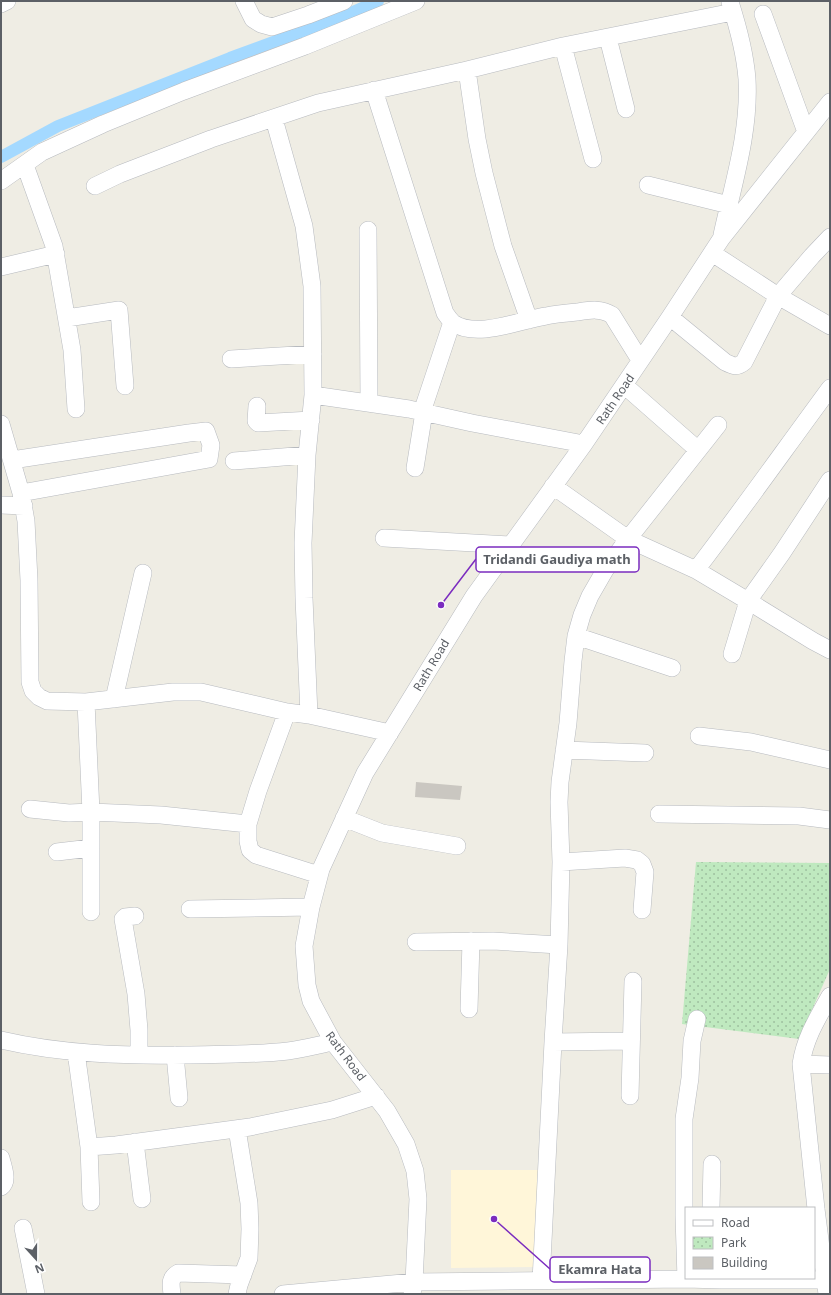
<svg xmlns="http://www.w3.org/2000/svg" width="831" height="1295" font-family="'Noto Sans',sans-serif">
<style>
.commercial{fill:#fff6d9}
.park{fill:url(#park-dots)}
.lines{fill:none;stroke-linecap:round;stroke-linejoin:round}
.canal{stroke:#a4d9ff;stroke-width:12}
.building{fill:#cac7c1}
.minor-casing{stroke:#b7babf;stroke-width:18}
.minor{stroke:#fff;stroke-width:17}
.labels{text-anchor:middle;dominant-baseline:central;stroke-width:3;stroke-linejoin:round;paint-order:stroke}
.street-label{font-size:12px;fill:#5c6066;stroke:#fff}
.leader{fill:none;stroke:#7b2cbf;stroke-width:1.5}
.callout-dot{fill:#7b2cbf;stroke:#fff;stroke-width:1.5}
.callout{fill:#fff;stroke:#7b2cbf;stroke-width:1.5}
.callout-label{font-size:13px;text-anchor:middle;font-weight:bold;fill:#5c6066}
</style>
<defs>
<pattern id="park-dots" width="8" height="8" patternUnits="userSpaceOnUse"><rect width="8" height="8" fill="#bfe9bf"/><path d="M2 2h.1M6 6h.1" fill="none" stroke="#9ec09f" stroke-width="1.8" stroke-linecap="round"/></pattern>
</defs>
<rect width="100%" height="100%" fill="#efede4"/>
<path class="commercial" d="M451 1170H538L537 1267 451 1268Z"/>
<path class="park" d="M696 862 830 863V969L799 1039 682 1024Z"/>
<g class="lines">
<path class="canal" d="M1 157 58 126 230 58 344 16 378 1"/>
</g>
<path class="building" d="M416 782 462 786 460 800 415 797Z"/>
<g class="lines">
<g class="minor-casing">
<path id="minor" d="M244 1 253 19 261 24 272 27 308 15 344 1
M1 4 7 1
M763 14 806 132
M608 38 626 109
M563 46 593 159
M467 70 477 139 484 173 503 246 529 320
M374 90 445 313C447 316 450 320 453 323 477 339 520 320 546 316 556 314 566 313 577 312 590 310 601 308 612 315L640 360
M274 119 304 226 312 286 313 395 307 455 303 543 304 598 309 715 287 712
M25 165 54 246 72 350 76 409
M1 181 42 152 103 124 184 91 305 46 416 1
M648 185 729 205
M95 186 120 174 211 139 318 103 467 70 563 46 733 12
M368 230 369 402
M722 235C733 184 750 132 747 79 745 53 738 27 730 2
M712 253 778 296 830 326
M1 267 56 254
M670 317 725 362C733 366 737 368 744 362L778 296 812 256 830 237
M67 318 119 310 125 386
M231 359 313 354
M624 385 698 450
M313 395 409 409 472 423 584 444
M257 406 256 421 258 423 311 420
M422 412 452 322
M1 424 21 493 26 521 29 580 30 682 33 691 39 697 47 701 86 702 173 692H201L287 712 258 791 248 824V841L250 850 256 855 319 875
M12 460 189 433 206 431 211 445 209 459 21 493
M234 461 307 455
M415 468 424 412
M553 486 628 539 696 570 748 601 813 641 830 650
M1 505 24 506
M384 538 511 545
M696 570C742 510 785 449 830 388
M576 636 672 668
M732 654 748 601 782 553 830 480
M114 699 143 573
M86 702 91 812V912
M309 715 390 733
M699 736 751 742 830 760
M564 750 645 753
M30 809 69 813 91 812 161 815 248 824
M659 814 799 816 830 820
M344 818 382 833 457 846
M57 852 91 848
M561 862 625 858 637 860 642 864 645 872 642 910
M190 909 311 907
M135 916 125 917 123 919 136 994 139 1030V1055
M416 942 493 941 559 945
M469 1009 471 941
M1 1040C61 1054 124 1056 185 1055 219 1054 254 1055 288 1051 303 1049 318 1045 333 1042
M553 1042 630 1041
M76 1052 89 1147 91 1202
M175 1055 179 1098
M801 1064 830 1065
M630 1096 633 981
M237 1129 249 1203 250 1229 249 1258 239 1285 237 1294
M135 1142 142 1199
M89 1147 116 1145 250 1127 332 1110 376 1096
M1 1158C3 1167 9 1181 1 1187
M711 1208 712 1164
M23 1228 36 1294
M686 1279 684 1216V1119L690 1078 692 1041 697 1019
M541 1281 553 1042 559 945 561 862 559 802 560 782 568 723 573 661 576 636 582 615 590 596 605 570 628 539 718 425
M172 1294C171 1285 169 1278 178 1273L243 1275
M283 1294 414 1282 686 1279 721 1280H825
M412 1294 414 1282 418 1199 415 1171 406 1144 387 1111 333 1042 311 1001 307 985 304 946 311 907 321 869 365 773 474 596 584 444 670 317 721 239 830 102
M827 1294 816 1209 801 1064C805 1038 817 1019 830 996"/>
</g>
<use href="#minor" class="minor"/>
</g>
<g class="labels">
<g class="street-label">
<text transform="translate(615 399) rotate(-56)">Rath Road</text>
<text transform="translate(431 665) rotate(-59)">Rath Road</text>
<text transform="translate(346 1056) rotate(53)">Rath Road</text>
</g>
</g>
<path class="leader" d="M441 605L476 559M494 1219L550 1269"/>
<g class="callout-dot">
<circle cx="441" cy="605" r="4"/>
<circle cx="494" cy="1219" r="4"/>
</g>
<g class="callout">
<rect x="476" y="547" width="163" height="25" rx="4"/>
<rect x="550" y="1257" width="100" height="25" rx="4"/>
</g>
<g class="callout-label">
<text x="557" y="564">Tridandi Gaudiya math</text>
<text x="600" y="1274">Ekamra Hata</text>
</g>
<rect width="831" height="1295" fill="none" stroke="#5c6066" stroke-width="4"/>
<rect x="685" y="1207" width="130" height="72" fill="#ffffff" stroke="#bebfc2"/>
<rect x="693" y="1220" width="20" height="6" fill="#ffffff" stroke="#bebfc2"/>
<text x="721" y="1227" font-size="12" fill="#5c6066">Road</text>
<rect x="693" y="1237" width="20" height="12" fill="url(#park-dots)" stroke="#bebfc2"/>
<text x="721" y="1247" font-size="12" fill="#5c6066">Park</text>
<rect x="693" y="1257" width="20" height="12" fill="#cac7c1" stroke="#bebfc2"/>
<text x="721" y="1267" font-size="12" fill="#5c6066">Building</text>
<g transform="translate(36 1259) rotate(159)" stroke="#ffffff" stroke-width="3" paint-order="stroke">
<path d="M0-3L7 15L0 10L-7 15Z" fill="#5c6066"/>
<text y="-6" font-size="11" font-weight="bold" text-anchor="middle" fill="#5c6066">N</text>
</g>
</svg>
